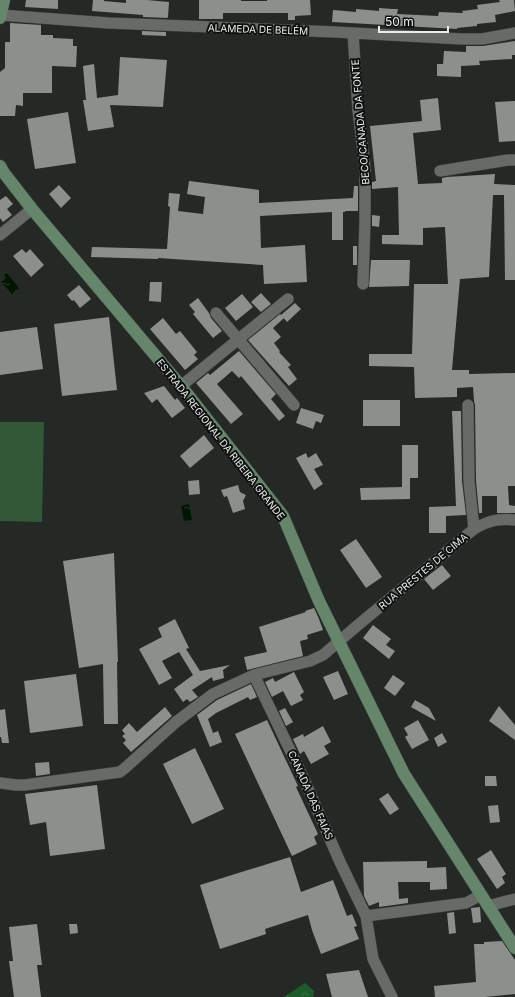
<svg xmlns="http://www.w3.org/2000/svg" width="515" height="997" font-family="Inter,sans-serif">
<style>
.forest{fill:url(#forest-crowns)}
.pitch{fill:#315938}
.water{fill:url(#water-ripples)}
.building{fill:#8c908c}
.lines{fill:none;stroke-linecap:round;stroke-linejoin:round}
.street-casing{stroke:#434644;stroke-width:12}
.secondary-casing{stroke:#434644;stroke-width:13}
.street{stroke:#676b67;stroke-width:11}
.secondary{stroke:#65866b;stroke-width:12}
.labels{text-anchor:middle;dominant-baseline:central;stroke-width:4;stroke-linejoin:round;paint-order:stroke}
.street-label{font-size:10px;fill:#eaecea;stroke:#0f1110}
</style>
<defs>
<pattern id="forest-crowns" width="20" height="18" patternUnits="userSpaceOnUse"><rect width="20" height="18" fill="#1e5b2b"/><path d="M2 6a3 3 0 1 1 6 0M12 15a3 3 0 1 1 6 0" fill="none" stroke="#3f734a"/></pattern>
<pattern id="water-ripples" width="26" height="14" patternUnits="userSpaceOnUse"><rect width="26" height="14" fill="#001601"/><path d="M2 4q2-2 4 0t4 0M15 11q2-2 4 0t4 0" fill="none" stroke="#253826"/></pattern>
</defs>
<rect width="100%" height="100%" fill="#252926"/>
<path class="forest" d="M305 983 314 991 313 997H284Z"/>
<path class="pitch" d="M0 422H44L42 522 0 521Z"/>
<path class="water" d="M7 273 19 288 12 294 1 282 6 278 4 275Z
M189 504 192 520 184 521 181 506Z"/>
<path class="building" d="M26 0H58V9L25 7Z
M93 0H104V1L126 3V0H147L169 2 168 17 167 18 143 17V15L92 11Z
M199 0H241V1H267V0H310L311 15 295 16V20H288V13H223V19H199Z
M499 0H514L515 11 495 15 496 22 477 24V26L457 28V29L332 22 333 10 356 12V9L379 11V8L392 9H398L397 14 438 16 439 12 463 13 462 11 478 9 477 5 500 2Z
M10 23 41 25V35H53V38L73 39V46H77L76 67 52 66V93H23V106L16 105 15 116H0V72L5 68V42H10Z
M142 31 166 32V36L142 35Z
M515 41V55H512V59L479 61 480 65 461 66V77L437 76V64H443L444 51 466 52V46H483Z
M120 57 167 60 163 107 110 105 114 127 88 131 83 100H86L83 66 94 64 97 98 118 95Z
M438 98 441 130 413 133 418 184 442 183V178L447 177 495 174 494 184 515 185V280H505L504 195H493L489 277 460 279 452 370H469V374L515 373V486H508L509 505 515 506V513H497V496H482V513H479L476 481 475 405 474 401 473 387 457 388V397L415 398 414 367 369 366V354H412L414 284H448L445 227 423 228V245L382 244V235H399L398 187 372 189V182L376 181 370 126 422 121 420 100Z
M515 101V141L499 142 495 102Z
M68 112 76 163 35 169 27 119Z
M189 181 259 190V203L353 198 354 186H358V211H345V212H343V240H332V212L260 216 261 248 305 245 307 282 264 284 263 265 158 258V259L91 257 92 247 167 249 170 207 168 206 169 193 180 194 178 211 203 214 205 197 187 194Z
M59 185 71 198 61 208 49 194Z
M6 196 13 204 7 209 12 215 3 222 0 218V200Z
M372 215 380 216 379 227 372 226Z
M353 246H357V265H353Z
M22 249 26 253 30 249 44 265 31 277 13 256Z
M371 260H410L409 286 369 287Z
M150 282H162L161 302 149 301Z
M79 285 91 299 80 308 74 300 72 301 67 295Z
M261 293 271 304 261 312 251 302Z
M242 294 253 307 236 321 225 308Z
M198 298 209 313 211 318 222 331 213 338 193 314 195 312 189 305Z
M295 303 301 309 287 322 281 315Z
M280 314 284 318 273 328 281 337 274 343 280 351 279 352 291 365 288 367 297 379 289 386 248 340Z
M109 317 117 390 62 396 54 324Z
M163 318 176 334 180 331 197 352 194 355 198 359 185 370 150 329Z
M37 327 43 369 0 375V332Z
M239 351 276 394 271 399 285 416 279 421 241 376 239 378 232 371 217 384 243 414 231 424 196 383 208 373 210 375Z
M164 386 175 400 177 398 185 408 172 418 157 399 152 403 144 393Z
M363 400H400V426H363Z
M301 408 324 415 321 423 316 421 313 429 296 423Z
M452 411H461L462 481 466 515 446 516V533H429V507L456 506Z
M204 435 214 448 190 468 180 456Z
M402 445H418V478H410V499L361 500 360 488 402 487Z
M306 453 308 458 316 453 323 465 314 469 323 484 314 490 296 458Z
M199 480 200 494 189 495 188 481Z
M238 485 240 492 246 495 243 501 245 509 233 513 227 496 224 497 221 490Z
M356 539 382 577 366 588 340 550Z
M114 553 118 662H117L118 724H104L103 664 79 668 63 561Z
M442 565 451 576 433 590 424 579Z
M314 608 319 619 323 630 307 635 308 639 300 641 303 656 247 670 244 657 267 652 259 627 306 612 305 611Z
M175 619 189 648 186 649 200 671 230 665 223 670 224 678 213 681 212 677 192 690 198 697 190 702 187 699 183 702 174 689 193 675 179 652 162 661 172 678 159 685 139 649 162 637 158 628Z
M373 625 391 639 386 645 395 651 389 659 363 638Z
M338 671 348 694 334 700 323 677Z
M294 672 304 692 300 695 303 700 291 706 283 691 272 697 265 682 273 678 275 682Z
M76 674 83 726 30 733 24 681Z
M393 675 405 683 395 696 384 688Z
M251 684 257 697 250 700 248 697 216 713 208 719 213 733 218 731 222 742 210 747 197 715 217 700Z
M415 700 429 708 436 721 411 707Z
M499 706 515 725V740L489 721Z
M165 707 172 716 131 752 123 743 126 740 122 736 125 734 122 730 129 723 137 732Z
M285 708 293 722 286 726 279 711Z
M5 709 9 743H2L1 737H0V710Z
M267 720 298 786 296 787 318 834 314 837 317 844 292 856 235 734Z
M418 720 429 740 412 749 405 737 408 735 404 728Z
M323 726 331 742 324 746 329 754 311 764 304 751 300 754 293 739 303 734 304 737Z
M442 733 447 742 438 747 434 738Z
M195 748 224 809 192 824 163 764Z
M49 762 50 774 36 776 35 763Z
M485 776H496L497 786H485Z
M97 785 105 849 50 856 46 822 30 825 25 794Z
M388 793 399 809 390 815 379 799Z
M498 805 500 822 490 823 488 806Z
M491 850 506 874 502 877 505 883 497 889 477 859Z
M290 857 301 892 333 880 347 916 352 914 357 926 354 927 359 939 321 954 312 930 308 915 265 929 266 934 220 949 200 885Z
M427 861V868L446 867 447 889 430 890V882H398L399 899 408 898V903L379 907V902L369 906 364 896 363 862Z
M480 907 481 922 473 923 471 908Z
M454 912 456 933 449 934 447 913Z
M37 924 41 957 42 965H37L41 997H14L9 961H13L9 927Z
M69 924H77L78 933 70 934Z
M502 941 515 960V994L485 997H435L434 986 476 982 474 944H484V942Z
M359 970 368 997H332L326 974Z"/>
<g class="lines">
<g class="street-casing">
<path id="street" d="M0 15 109 23 335 32 462 39H482L515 33
M353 33 358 110 365 168V221L363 284
M440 171 508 160H515
M0 235 32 209
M216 313 294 405
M181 386 288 299
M468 405 469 481 474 529
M254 675 302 775 340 862 366 916 373 959 392 997
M0 783 16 785H25L120 772 125 768 176 722 213 694 254 675 310 661 323 655 358 625 474 529C488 521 498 518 515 520
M488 906 515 899
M366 916 466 903 481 895"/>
</g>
<g class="secondary-casing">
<path id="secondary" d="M0 18 4 0
M0 166 4 173 32 209 181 386 283 516 319 601 404 774 515 948"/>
</g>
<use href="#street" class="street"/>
<use href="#secondary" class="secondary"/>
</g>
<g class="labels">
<g class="street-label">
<text transform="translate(258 29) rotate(2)">ALAMEDA DE BELÉM</text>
<text transform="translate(360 122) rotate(-95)">BECO/CANADA DA FONTE</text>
<text transform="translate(221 439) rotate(52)">ESTRADA REGIONAL DA RIBEIRA GRANDE</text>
<text transform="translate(423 571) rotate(-40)">RUA PRESTES DE CIMA</text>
<text transform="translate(311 795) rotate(66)">CANADA DAS FAIAS</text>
</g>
</g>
<path d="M379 26v6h69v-6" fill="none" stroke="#eaecea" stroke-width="2"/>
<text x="385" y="26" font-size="12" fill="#eaecea" stroke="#0f1110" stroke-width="3" paint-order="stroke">50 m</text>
</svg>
